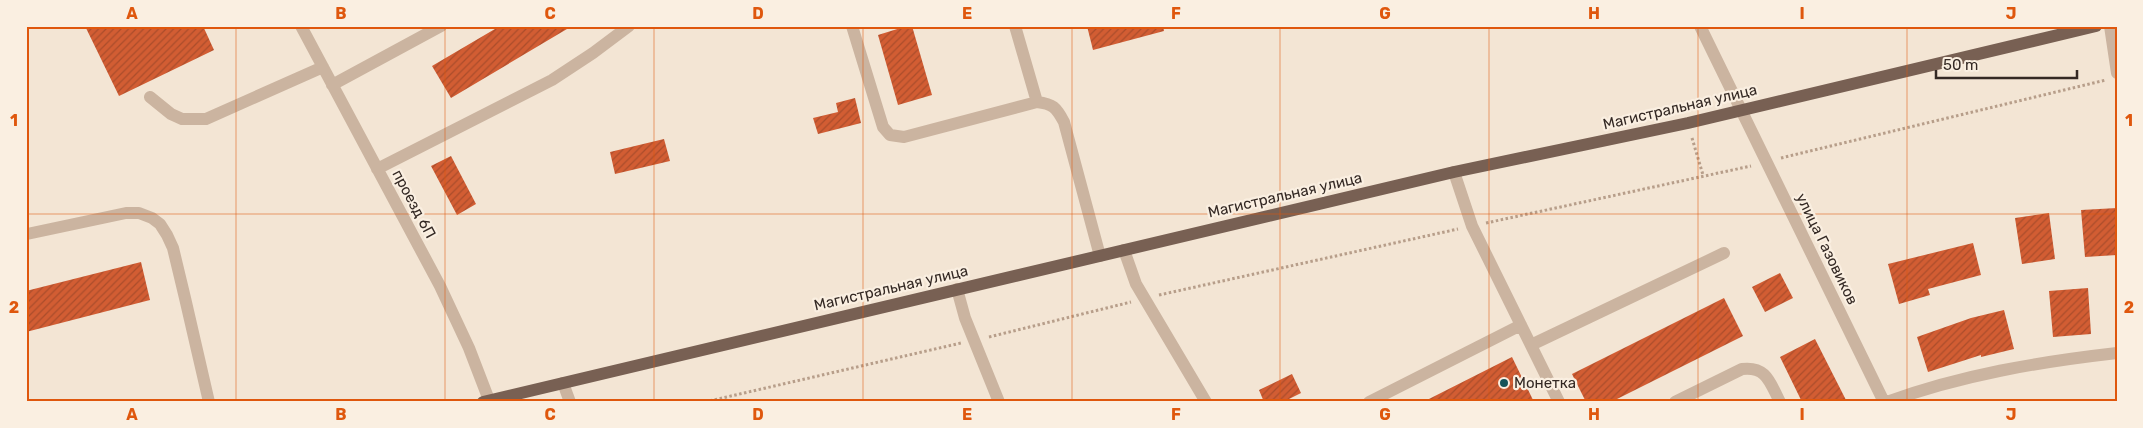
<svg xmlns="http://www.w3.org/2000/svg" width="2143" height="428" font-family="Rubik,sans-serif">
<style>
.building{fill:url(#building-hatch)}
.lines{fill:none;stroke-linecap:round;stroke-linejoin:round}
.path{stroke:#b79e8a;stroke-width:3;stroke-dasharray:2.5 2.5;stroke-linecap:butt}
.minor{stroke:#cbb4a0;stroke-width:12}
.major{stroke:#786053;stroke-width:12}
.grid{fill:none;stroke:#df570d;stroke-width:1;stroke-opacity:0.55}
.poi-dot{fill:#165359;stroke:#faefe1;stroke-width:2}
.labels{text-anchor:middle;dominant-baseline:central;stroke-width:4.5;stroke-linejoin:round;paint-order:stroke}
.street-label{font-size:15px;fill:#342924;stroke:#faefe1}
.poi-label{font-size:15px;fill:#342924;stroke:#faefe1;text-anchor:start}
.neatline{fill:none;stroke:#df570d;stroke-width:2}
.grid-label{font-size:16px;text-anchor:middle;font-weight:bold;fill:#df570d}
</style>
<defs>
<pattern id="building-hatch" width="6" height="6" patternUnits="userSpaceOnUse" patternTransform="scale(1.25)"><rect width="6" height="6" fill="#d25d33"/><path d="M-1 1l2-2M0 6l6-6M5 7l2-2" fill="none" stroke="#ab4d2b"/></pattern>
</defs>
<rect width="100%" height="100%" fill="#f3e5d4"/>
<path class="building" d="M85 26H203L214 50 119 96Z
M500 26H572L451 98 432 66Z
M907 26H912L932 95 898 105 878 35Z
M1087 26H1163L1164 31 1093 50Z
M855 98 861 123 818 134 813 118 838 112 836 103Z
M664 139 670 161 615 174 610 152Z
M451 156 476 204 457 215 431 166Z
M2117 208V255L2085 257 2081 210Z
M2049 213 2055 259 2022 264 2015 218Z
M1973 243 1981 275 1928 289 1930 295 1899 304 1888 264Z
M141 262 150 300 26 332V291Z
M1780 273 1793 298 1765 312 1752 287Z
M2088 288 2091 334 2053 337 2049 291Z
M1724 298 1743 336 1611 402H1586L1572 374Z
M2004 310 2014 349 1981 357V355L1928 372 1917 337 1971 318Z
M1815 339 1847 402H1802L1780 357Z
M1512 357 1534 402H1423Z
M1292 374 1301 393 1283 402H1264L1259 390Z"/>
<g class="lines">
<path class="path" d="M1692 138 1703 175
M1781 158 2106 80
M1486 223 1751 166
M1159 295 1458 229
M989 337 1131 302
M705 402 961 343"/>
<path class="minor" d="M301 26 440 286 469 348 489 400
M852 26 883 127 890 135 904 137 1037 102C1053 104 1056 107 1064 122L1100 256
M1015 26 1037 102
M1700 26 1884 402
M2110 26 2117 73
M332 85 441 26
M150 97 171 114 182 119H206L323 67
M377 169 552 80 593 53 629 26
M1454 172 1472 226 1559 402
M27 234 126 213H139L152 218 160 224 167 235 173 248 185 298 209 402
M1124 250 1136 284 1206 402
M957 289 965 318 999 402
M1531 345 1724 253
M563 383 570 402
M1369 402 1521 325
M1675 402 1742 369C1767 366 1770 383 1780 402
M1887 402C1961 375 2038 362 2117 353"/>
<path class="major" d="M483 402 1454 172 1688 123 2096 26"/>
</g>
<path class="grid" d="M236 26V402M445 26V402M654 26V402M863 26V402M1072 26V402M1280 26V402M1489 26V402M1698 26V402M1907 26V402M26 214H2117"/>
<circle class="poi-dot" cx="1504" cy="383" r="5"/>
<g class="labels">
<g class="street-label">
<text transform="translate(1680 107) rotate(-13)">Магистральная улица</text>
<text transform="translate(1285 195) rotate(-13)">Магистральная улица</text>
<text transform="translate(414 204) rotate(62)">проезд 6П</text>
<text transform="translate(1827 249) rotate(64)">улица Газовиков</text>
<text transform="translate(891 288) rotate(-13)">Магистральная улица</text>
</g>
<g class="poi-label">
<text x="1514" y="383">Монетка</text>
</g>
</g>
<rect width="2143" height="428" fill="none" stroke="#faefe1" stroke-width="55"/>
<path d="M1936 70v8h141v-8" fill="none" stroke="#342924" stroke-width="2.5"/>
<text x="1943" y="70" font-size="15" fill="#342924" stroke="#faefe1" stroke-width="4" paint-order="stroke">50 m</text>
<rect x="28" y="28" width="2088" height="372" class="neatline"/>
<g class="grid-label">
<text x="132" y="19">A</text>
<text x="341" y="19">B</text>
<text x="550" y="19">C</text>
<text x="758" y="19">D</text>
<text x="967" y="19">E</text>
<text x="1176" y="19">F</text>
<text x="1385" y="19">G</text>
<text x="1594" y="19">H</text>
<text x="1802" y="19">I</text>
<text x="2011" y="19">J</text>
<text x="14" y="126">1</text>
<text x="2129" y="126">1</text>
<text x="14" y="313">2</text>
<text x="2129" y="313">2</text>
<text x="132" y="420">A</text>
<text x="341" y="420">B</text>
<text x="550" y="420">C</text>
<text x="758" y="420">D</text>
<text x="967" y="420">E</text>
<text x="1176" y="420">F</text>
<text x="1385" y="420">G</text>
<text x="1594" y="420">H</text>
<text x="1802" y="420">I</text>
<text x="2011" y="420">J</text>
</g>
</svg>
